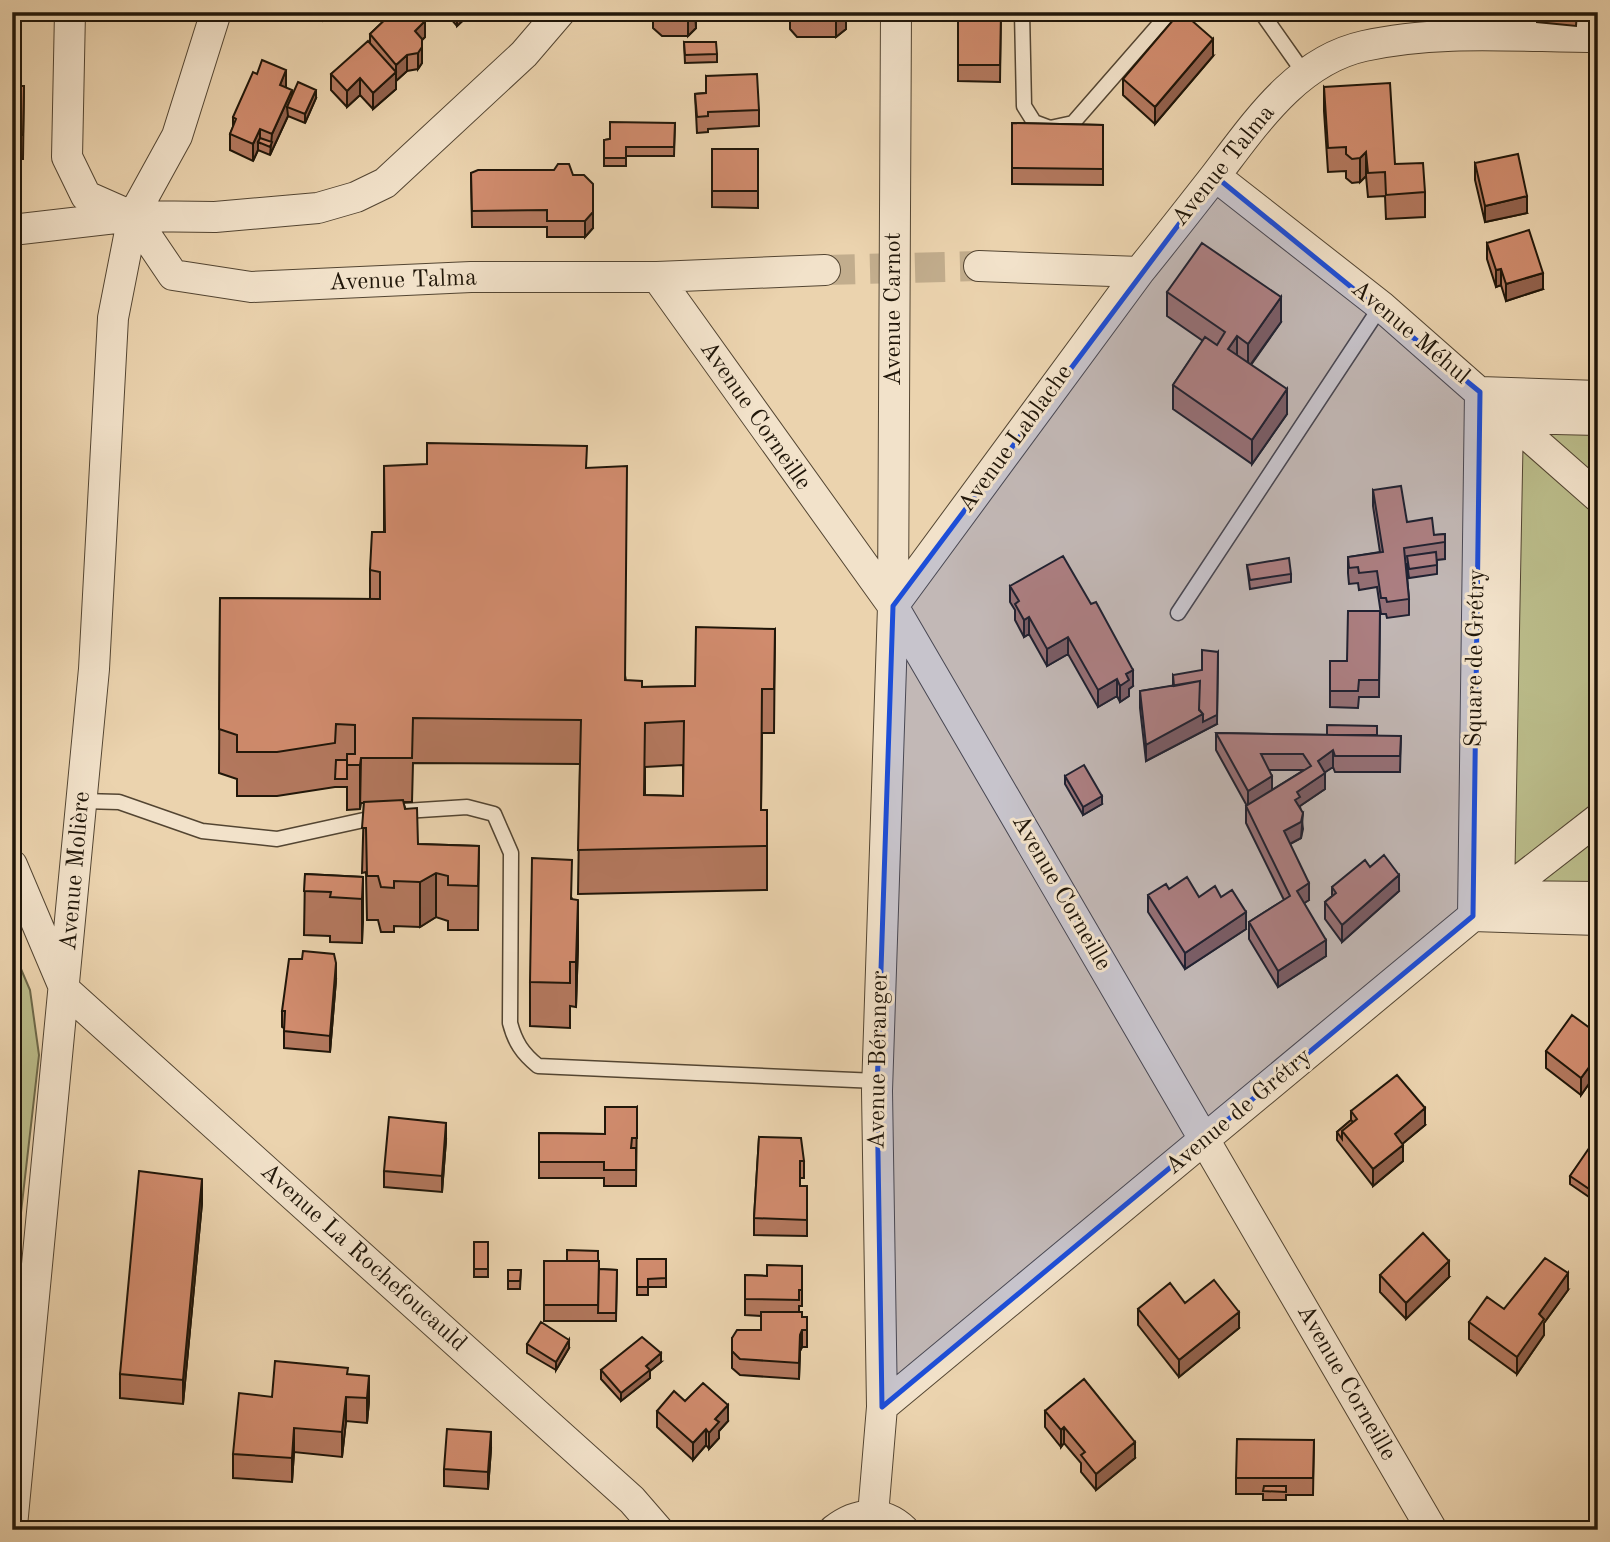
<svg xmlns="http://www.w3.org/2000/svg" width="1610" height="1542" font-family="'Old Standard TT',serif">
<style>
.green{fill:#babb89;stroke:#6d6849;stroke-width:2}
.lines{fill:none;stroke-linecap:round;stroke-linejoin:round}
.minor-tunnel{stroke:#c2ad8d;stroke-width:30;stroke-dasharray:30 15;stroke-linecap:butt}
.service-casing{stroke:#534532;stroke-width:17}
.minor-casing{stroke:#534532;stroke-width:32}
.service{stroke:#f2e2ca;stroke-width:14}
.minor{stroke:#f2e2ca;stroke-width:30}
.wall{fill:#b3785e;stroke:#201609;stroke-width:2;fill-rule:evenodd}
.shaded-wall{fill:#92614c;stroke:#201609;stroke-width:2}
.building{fill:#d08b6d;stroke:#201609;stroke-width:2;fill-rule:evenodd}
.marked{fill:#1d4ed8;fill-opacity:0.2;stroke:#1d4ed8;stroke-width:5;stroke-linejoin:round}
.labels{text-anchor:middle;dominant-baseline:central;stroke-width:6;stroke-linejoin:round;paint-order:stroke}
.street-label{font-size:24px;fill:#201609;stroke:#f2e2ca}
</style>
<rect width="100%" height="100%" fill="#ebd3ae"/>
<filter id="stains"><feTurbulence type="fractalNoise" baseFrequency=".00286" numOctaves="4"/><feColorMatrix values="0 0 0 0 .2 0 0 0 0 .09 0 0 0 0 .02 0 0 0 .5 -.17"/></filter>
<radialGradient id="worn" r=".72"><stop offset=".6" stop-color="#630" stop-opacity="0"/><stop offset="1" stop-color="#630" stop-opacity=".3"/></radialGradient>
<path class="green" d="M1508 418 1598 420V897L1499 896Z
M12 948 30 990 39 1055 12 1291Z"/>
<g class="lines">
<path class="minor-tunnel" d="M825 270 979 266"/>
<g class="service-casing">
<path id="service" d="M1022 12 1024 106 1034 122 1050 128 1073 123 1170 12
M1261 12 1304 73
M1178 613 1381 306
M83 801 119 802 202 831 277 839 405 811 467 807 494 814 511 853 510 1023C515 1042 522 1053 538 1066L877 1081"/>
</g>
<g class="minor-casing">
<path id="minor" d="M70 12 67 157 86 196 129 215
M1215 176 1381 306 1598 497
M133 216 173 275 251 287 471 277H657L825 270
M12 230 133 216 215 217 318 208 356 197 385 183 524 54 560 12
M979 266 1139 272C1165 240 1190 208 1215 176 1255 124 1296 61 1364 46 1439 29 1522 37 1598 37
M657 277 893 606 1432 1530
M1598 396 1480 392 1473 916 1598 920
M1598 420 1508 418 1499 896 1598 897
M893 606 1139 272
M12 865 65 990 632 1500 658 1530
M882 1407 1473 916 1598 819
M873 1515 882 1407 877 1091 893 606 896 12
M12 1526 94 669 113 318 133 216 177 136 216 12
M834 1530C856 1513 882 1509 904 1530"/>
</g>
<use href="#service" class="service"/>
<use href="#minor" class="minor"/>
</g>
<path class="wall" d="M295 12H325L322 21Z
M391 12H418L425 37 422 40V63L418 69 407 71 396 81V89L373 109 360 95 347 107 331 90V74L370 43V34L391 14Z
M445 12H472L457 26Z
M653 12H696V28L688 36H662L653 28Z
M790 12H846V29L836 37H797L790 29Z
M958 12H1001L1000 82 958 81Z
M1537 12H1577L1576 26 1537 22Z
M684 42 717 54V62L685 63Z
M1213 56 1155 124 1123 95V79Z
M706 76 759 110V126L708 129V132L697 133 695 94 706 93Z
M12 86H24L23 159H12Z
M1324 87 1395 164 1425 192V217L1386 219 1385 196 1368 197 1366 176 1360 182 1352 183 1346 178V171L1328 172 1324 111Z
M285 88 292 98H316L305 123 288 116 270 155 258 150 253 161 230 150V134L233 127V117Z
M675 123 674 156H626V166H604V140L610 139Z
M1012 123 1103 125V185L1012 184Z
M712 149H758V208L712 207Z
M1475 163 1527 213 1485 222 1475 180Z
M554 170 593 228 585 237H547V227H472L471 173Z
M1487 243 1543 289 1506 301 1501 285 1496 287 1487 259Z
M1167 292 1281 322 1251 365 1287 414 1252 464 1173 409V385L1203 341 1167 316Z
M384 466 587 468 626 681 642 687 695 686 775 629 774 733H762L761 810H767V890L578 894 580 764 413 763 412 802H403L418 844 479 846 478 930H448V921L436 917 420 927 394 926V932H381L378 920H367L366 872 362 873 364 803H361L360 809 347 810V787H335L277 796H237V779L219 773 220 598 370 599V570L384 532ZM683 765V796L645 795V767Z
M1373 490 1407 522 1434 535 1445 534V559L1437 560V574L1409 578 1407 564H1406L1409 599V615L1387 618 1386 614H1381L1377 587 1359 590 1358 583 1349 584 1348 573V557L1380 552 1373 506Z
M1247 565 1291 574V582L1250 589Z
M1010 586 1133 686 1129 689V696L1120 702 1117 696 1098 707 1068 654 1047 666 1029 634 1024 637 1015 620V610L1010 602Z
M1380 611 1379 697H1359L1358 708 1330 707V661H1347Z
M1173 675 1217 724 1146 761 1140 708V691L1173 686Z
M1216 733 1401 736 1400 772H1335L1333 767 1325 772V789L1300 806 1303 829 1301 838 1290 844 1309 900 1304 903 1326 956 1278 987 1249 939V922L1284 900 1246 823V806H1247L1216 750ZM1269 770H1304L1272 790Z
M1065 776 1102 804 1083 815 1065 784Z
M1370 867 1399 891 1342 942 1325 919V902L1332 896V887Z
M305 874 363 877 362 943 330 942V936L304 935Z
M1169 889 1199 897H1221L1246 929 1185 969 1148 912V895Z
M572 900 578 944 576 1007 570 1006V1028L530 1026V982Z
M336 980 330 1052 284 1048V1028L282 1027V1011Z
M1598 1034V1071L1581 1095 1546 1068V1051Z
M637 1107 636 1186H604V1178H539V1133L605 1134Z
M1351 1111 1425 1125 1402 1144 1403 1161 1373 1186 1337 1140V1132L1351 1120Z
M759 1137 804 1161V1178H800V1186H807V1236L754 1235V1218Z
M1598 1139V1203L1570 1184V1176Z
M446 1140 442 1192 384 1187V1171Z
M202 1203 183 1404 120 1398V1374Z
M474 1242H488V1277H474Z
M637 1259H666V1287H648V1295H637Z
M544 1261H598L599 1269 617 1270 616 1321H544Z
M802 1266V1306H799V1312L802 1317H807V1347H802L800 1351 799 1379 740 1375 732 1368V1338L761 1330V1316L745 1315V1275L767 1276Z
M508 1270H521L520 1289H508Z
M1380 1275 1449 1277 1406 1319 1380 1292Z
M1568 1290 1544 1323V1335L1517 1374 1469 1339V1322L1504 1309Z
M1185 1303 1239 1328 1179 1377 1138 1325V1309Z
M527 1344 569 1348 556 1370 527 1353Z
M661 1362 650 1371V1378L621 1401 601 1379V1370Z
M348 1375 369 1401 367 1423 346 1421 342 1457 294 1452 292 1482 233 1478V1454L272 1397Z
M685 1401 728 1421 719 1431V1438L709 1449 706 1445 693 1460 657 1427V1411Z
M1045 1411 1135 1458 1096 1490 1081 1472V1463L1064 1443 1061 1447 1045 1427Z
M1314 1440 1313 1495H1286V1500H1263V1494H1236V1478Z
M491 1449 488 1489 444 1486V1469Z"/>
<path class="shaded-wall" d="M457 12H472L457 26Z
M695 12 696 28 688 36V19Z
M846 12V29L836 37V21Z
M425 21V37L422 40V63L418 69V53L415 31Z
M1213 39V56L1155 124V107Z
M407 55V71L396 81V65Z
M286 70V87L280 102V85Z
M396 72V89L373 109V93Z
M360 78V95L347 107V91Z
M292 90V107H287L288 116 270 155 272 134Z
M316 90V98L305 123V114Z
M260 129V143L258 142V150L253 161V144Z
M1366 152V176L1360 182V158Z
M593 184V228L585 237V221Z
M1527 196V213L1485 222V206Z
M1501 269V285L1496 287V270Z
M1543 273V289L1506 301V284Z
M1281 297V322L1248 368V344Z
M1237 336V361L1228 349Z
M1287 389V414L1252 464V440Z
M1029 617V634L1024 637V620Z
M1068 637V654L1047 666V649Z
M1218 652 1217 724 1146 761V745Z
M1133 670V686L1129 689V696L1120 702V686L1126 674Z
M1117 679V696L1098 707V690Z
M1333 750V767L1318 777V761Z
M361 758 360 809V765Z
M1325 773V789L1300 806V813L1295 800 1297 792Z
M1272 776V793L1248 807V791Z
M1102 796V804L1083 815V807Z
M1303 813 1301 838 1284 847V831Z
M436 873V917L420 927V882Z
M1399 875V891L1342 942V925Z
M363 877V922L362 943V899Z
M1309 883V900L1297 908V891Z
M578 900V944L576 1007V962Z
M1246 912V929L1185 969V953Z
M1326 940V956L1278 987V971Z
M336 963V980L330 1052V1036Z
M1598 1055V1071L1581 1095V1078Z
M1425 1108V1125L1395 1150V1134Z
M446 1123V1140L442 1192V1176Z
M1403 1145V1161L1373 1186V1169Z
M202 1179V1203L183 1404V1380Z
M1449 1261V1277L1406 1319V1303Z
M1568 1273V1290L1544 1323V1335L1517 1374V1357L1539 1314Z
M1239 1312V1328L1179 1377V1360Z
M802 1330V1347L800 1351 799 1379 800 1335Z
M569 1340V1348L556 1370V1362Z
M661 1353V1362L650 1371V1378L621 1401V1393L646 1366Z
M369 1376V1401L367 1423V1398Z
M346 1397V1421L342 1457V1432Z
M728 1405V1421L719 1431V1438L709 1449V1433L715 1419Z
M1064 1427V1443L1061 1447V1430Z
M294 1428V1452L292 1482V1458Z
M706 1429V1445L693 1460V1443Z
M491 1432V1449L488 1489V1472Z
M1135 1442V1458L1096 1490V1474Z"/>
<path class="building" d="M393 12H418L425 21 415 31 422 39V47L418 53 407 55 396 65 370 34Z
M654 12H695L688 19H662Z
M790 12H846L836 21H797Z
M958 12H1001L1000 65H958Z
M1180 12H1182L1213 39 1155 107 1123 79Z
M1537 12H1577L1576 18 1537 13Z
M368 41 396 72 373 93 360 78 347 91 331 74Z
M684 42H716L717 54 685 55Z
M262 60 286 70 280 85 292 90 272 134 260 129 253 144 230 134 236 119 233 117 253 72 257 74Z
M757 74 759 110 708 112V116L697 117 695 94 706 93V76Z
M298 82 316 90 305 114 287 107Z
M1390 83 1395 164 1423 163 1425 192 1386 195 1385 172 1368 173 1366 152 1360 158 1352 159 1346 154V147L1328 148 1324 87Z
M12 86H24L23 135H12Z
M610 122 675 123 674 147H626V158H604V140L610 139Z
M1012 123 1103 125V169L1012 168Z
M260 138 272 142 270 147 258 142Z
M712 149H758V191H712Z
M1518 154 1527 196 1485 206 1475 163Z
M558 164H569L573 175H584L593 184V212L585 221H547V210L472 211 471 173 478 170H554Z
M1529 230 1543 273 1506 284 1501 269 1496 270 1487 243Z
M1202 243 1281 297 1248 344 1237 336 1228 349 1287 389 1252 440 1173 385 1205 337 1217 345 1225 332 1167 292Z
M427 443 587 446 586 468 627 466 625 680 642 681V687L695 686 696 627 775 629 774 689H762L761 810H767V846L578 850 581 720 413 718 412 758H361L360 765H347V754H355V725L336 724 335 743 277 752H237V735L219 729 220 598 380 599V572L370 570 372 532H385L384 466 427 464ZM684 721 683 796 644 795 645 723Z
M1401 486 1407 522 1432 518 1434 535 1445 534V542L1404 548 1409 599 1387 602 1386 598H1381L1377 571 1359 573 1358 567 1349 568 1348 557 1383 552 1373 490Z
M1436 552 1437 565 1409 569 1407 556Z
M1063 556 1091 604 1096 602 1133 670 1126 674 1129 680 1120 686 1117 679 1098 690 1068 637 1047 649 1029 617 1024 620 1015 604 1019 601 1010 586Z
M1289 558 1291 574 1250 580 1247 565Z
M1348 611H1380L1379 680H1359L1358 691H1330V661H1347Z
M1202 650 1218 652 1217 715 1203 722V714L1199 710 1200 681 1174 686 1173 675 1202 670Z
M1200 681 1199 709 1203 714 1146 745 1140 691Z
M1327 725 1377 726V735H1327Z
M1216 733 1401 736 1400 756H1335L1333 750 1318 761 1325 773 1297 792 1300 797 1295 800 1303 813 1301 822 1284 831 1309 883 1297 891 1326 940 1278 971 1249 922 1290 896 1246 806 1311 766 1303 754H1261L1272 776 1248 791Z
M336 760H347V779H335Z
M1084 765 1102 796 1083 807 1065 776Z
M403 800 405 809 417 808 418 844 479 846 478 886 448 885V876L436 873 420 882 394 881V888L381 887 378 876H367L366 828H362L364 802Z
M1384 855 1399 875 1342 925 1325 902 1336 893 1332 887 1365 860 1370 867Z
M532 858 572 860 571 899 578 900 576 962H570V983L530 982Z
M305 874 363 877 362 899 330 897 331 892 304 891Z
M1187 877 1199 897 1215 886 1221 897 1232 890 1246 912 1185 953 1148 895 1166 884 1169 889Z
M303 951 334 954 336 963 330 1036 284 1031 285 1011H282L289 959H302Z
M1572 1015 1598 1034V1055L1581 1078 1546 1051Z
M1397 1075 1425 1108 1395 1134 1403 1145 1373 1169 1342 1131 1357 1119 1351 1111Z
M605 1107H637V1138H632L631 1148H636V1170H604V1162H539V1133L605 1134Z
M389 1117 446 1123 442 1176 384 1171Z
M1351 1120 1353 1122 1342 1131V1139L1337 1132Z
M759 1137 801 1138 804 1161H800V1186H807V1220L754 1218Z
M1596 1138 1598 1139V1195L1570 1176Z
M139 1171 202 1179 183 1380 120 1374Z
M1423 1233 1449 1261 1406 1303 1380 1275Z
M474 1242H488V1269H474Z
M567 1250 598 1251V1261H567Z
M1545 1258 1568 1273 1539 1314 1544 1319 1517 1357 1469 1322 1487 1297 1504 1309Z
M637 1259H666V1278L648 1279V1287H637Z
M544 1261H599L598 1305H544Z
M767 1265 802 1266V1290H799V1300L745 1299V1275L767 1276Z
M599 1269 617 1270 616 1313H598Z
M508 1270H521L520 1281H508Z
M1214 1280 1239 1312 1179 1360 1138 1309 1170 1283 1185 1303Z
M761 1312H802V1317H807V1330H802L800 1335 799 1363 740 1359 732 1351V1338L737 1330H761Z
M541 1322 569 1340 556 1362 527 1344Z
M642 1337 661 1353 646 1366 650 1370 621 1393 601 1370Z
M275 1361 348 1368 347 1374 369 1376 367 1398 346 1397 342 1432 294 1428 292 1458 233 1454 239 1393 272 1397Z
M1084 1379 1135 1442 1096 1474 1081 1455 1085 1452 1064 1427 1061 1430 1045 1411Z
M703 1383 728 1405 715 1419 719 1422 709 1433 706 1429 693 1443 657 1411 674 1391 685 1401Z
M447 1429 491 1432 488 1472 444 1469Z
M1237 1439 1314 1440 1313 1478H1236Z
M1264 1486H1286V1492L1263 1491Z"/>
<path class="marked" d="M1215 176 1480 392 1473 916 882 1407 877 1091 893 606Z"/>
<g class="labels">
<g class="street-label">
<text transform="translate(1224 166) rotate(-51)">Avenue Talma</text>
<text transform="translate(403 281) rotate(-2)">Avenue Talma</text>
<text transform="translate(894 309) rotate(-90)">Avenue Carnot</text>
<text transform="translate(1410 333) rotate(40)">Avenue Méhul</text>
<text transform="translate(755 416) rotate(55)">Avenue Corneille</text>
<text transform="translate(1016 439) rotate(-54)">Avenue Lablache</text>
<text transform="translate(1476 658) rotate(-89)">Square de Grétry</text>
<text transform="translate(76 871) rotate(-85)">Avenue Molière</text>
<text transform="translate(1061 893) rotate(60)">Avenue Corneille</text>
<text transform="translate(879 1060) rotate(-89)">Avenue Béranger</text>
<text transform="translate(1239 1112) rotate(-40)">Avenue de Grétry</text>
<text transform="translate(363 1258) rotate(42)">Avenue La Rochefoucauld</text>
<text transform="translate(1346 1383) rotate(60)">Avenue Corneille</text>
</g>
</g>
<rect width="1610" height="1542" fill="none" stroke="#ebd3ae" stroke-width="42"/>
<rect x="14" y="14" width="1582" height="1514" fill="none" stroke="#201609" stroke-width="3.5"/>
<rect x="21" y="21" width="1568" height="1500" fill="none" stroke="#201609" stroke-width="2"/>
<rect width="100%" height="100%" filter="url(#stains)"/>
<rect width="100%" height="100%" fill="url(#worn)"/>
</svg>
